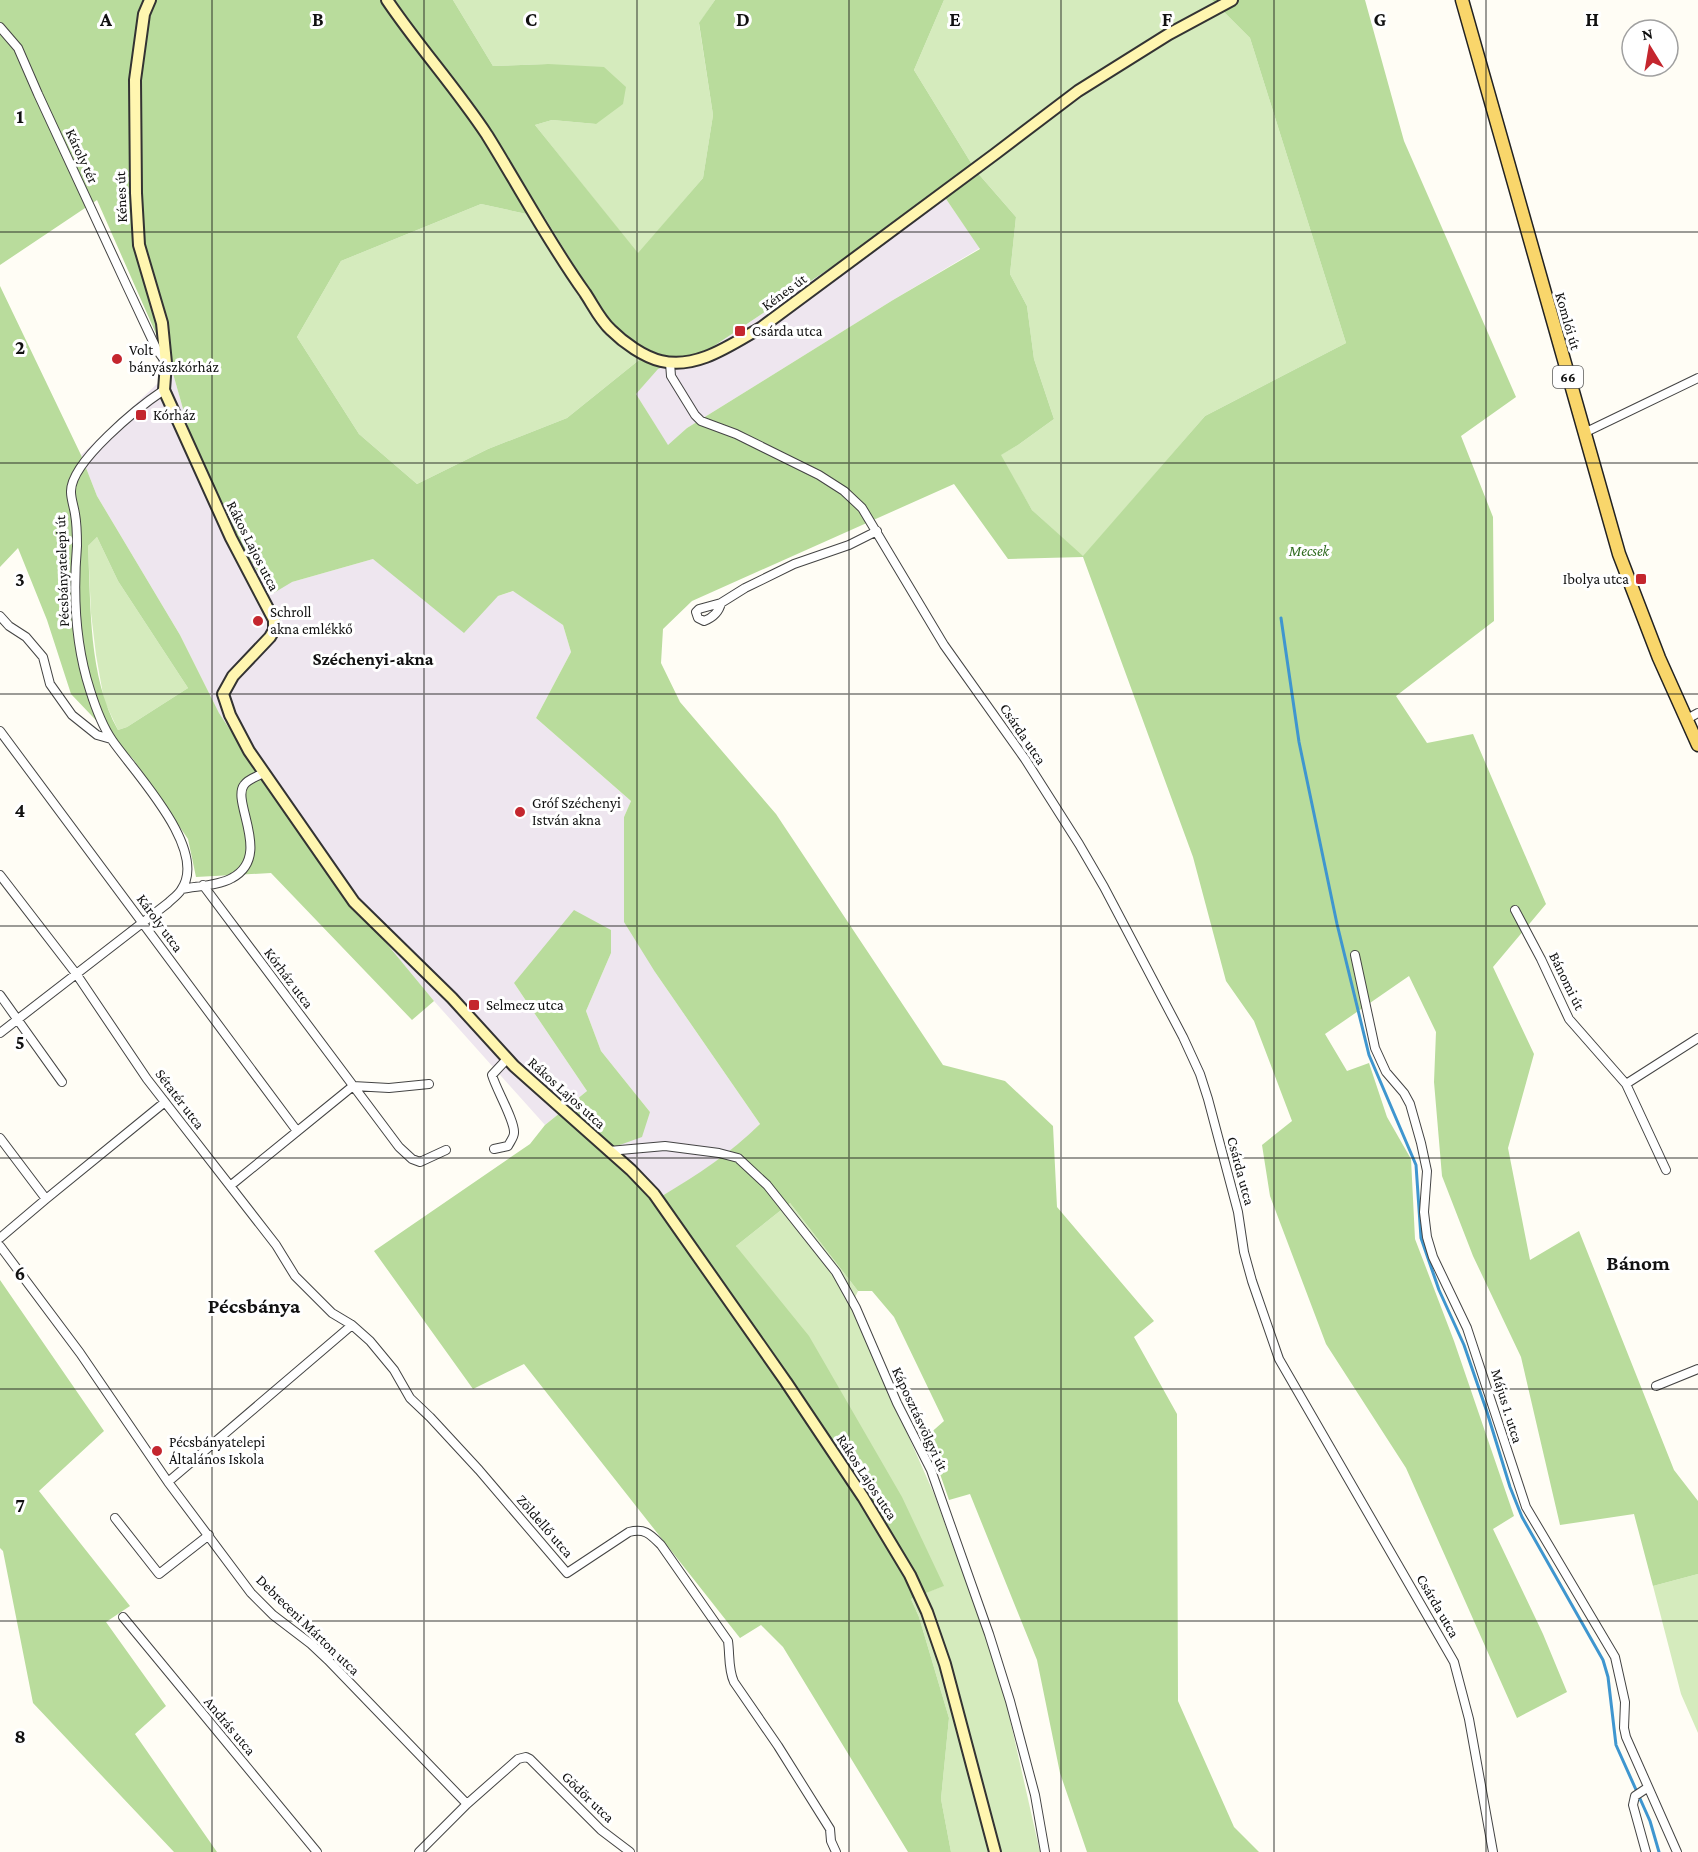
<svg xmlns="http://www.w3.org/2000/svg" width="1698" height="1852" font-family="'Crimson Pro',serif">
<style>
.industrial{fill:#eee6ef}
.green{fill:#d5ebbd}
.forest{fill:#b9dc9c;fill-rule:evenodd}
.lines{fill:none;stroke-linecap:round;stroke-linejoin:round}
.stream{stroke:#3f96cf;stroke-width:3}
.street-casing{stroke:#444;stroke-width:10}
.secondary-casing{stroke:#333;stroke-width:14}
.primary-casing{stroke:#222;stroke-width:15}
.street{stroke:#fff;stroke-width:8}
.secondary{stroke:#fff6b0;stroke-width:10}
.primary{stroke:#f9d66b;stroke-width:12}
.grid{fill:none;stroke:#111;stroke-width:1.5;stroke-opacity:0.55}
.poi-dot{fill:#c4262e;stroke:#fff;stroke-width:2}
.labels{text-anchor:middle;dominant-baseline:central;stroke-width:6;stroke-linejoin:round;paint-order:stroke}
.shield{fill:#fff;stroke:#585858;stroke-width:1.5}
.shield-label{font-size:14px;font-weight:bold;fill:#111}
.street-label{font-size:15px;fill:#111;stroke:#fff}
.poi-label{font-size:15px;fill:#111;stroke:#fff;text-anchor:start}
.park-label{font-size:15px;font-style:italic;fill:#2f6b1f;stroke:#fff}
.quarter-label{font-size:18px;font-weight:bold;fill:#111;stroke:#fff}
.district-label{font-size:21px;font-weight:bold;fill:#111;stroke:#fff}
.grid-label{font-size:20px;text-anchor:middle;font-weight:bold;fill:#111;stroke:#fff;stroke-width:6;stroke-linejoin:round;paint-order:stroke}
</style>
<rect width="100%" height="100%" fill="#fffdf5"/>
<path class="industrial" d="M942 193 980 248 893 300 687 428 668 446 636 394 657 369 711 348Z
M172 370 206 490 292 582 373 559 498 596 514 591 563 625 571 652 536 718 631 801 624 817 655 972 760 1124 743 1141 699 1174 662 1196 613 1147 650 1112 601 1051 586 1011 611 953 514 983 587 1091 545 1125 434 1001 312 853 219 713 180 635 97 496 81 455Z"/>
<path class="green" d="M453 0H715L699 24 713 115 703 178 638 254 535 125 552 120 596 124 548 64 493 66Z
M944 0H1212L1250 38 1346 343 1205 416 1083 557 1032 510 1000 455 1018 445 1054 419 1034 359 1027 306 1010 274 1016 217 976 171 914 70Z
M481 204 545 218 610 324 644 356 567 418 488 449 417 484 359 434 297 337 341 261Z
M97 537 118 581 188 688 127 727 118 730 104 700 96 655 91 613 88 546Z
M790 1203 858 1291 851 1306 934 1494 978 1614 1004 1693 1040 1852H951L941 1799 949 1718 919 1617 911 1599 943 1586 736 1246Z
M1698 1574V1733L1681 1694 1653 1586Z"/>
<path class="forest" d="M0 0H453L493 66 548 64 604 67 626 87 623 104 596 124 552 120 535 125 638 253 703 178 713 115 699 23 715 0H944L914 70 976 171 1016 217 1010 274 1027 306 1034 359 1054 419 1018 445 1001 455 1032 510 1083 556 1205 416 1346 343 1250 38 1212 0H1365L1404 141 1516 397 1461 436 1493 517 1494 621 1396 696 1427 743 1473 734 1546 904 1493 967 1534 1054 1508 1148 1530 1260 1579 1231 1674 1470 1698 1501V1574L1653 1586 1634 1514 1560 1525 1521 1357 1473 1256 1442 1176 1434 1082 1436 1032 1409 976 1325 1034 1347 1071 1369 1063 1387 1117 1411 1159 1415 1239 1454 1341 1514 1516 1493 1529 1543 1634 1567 1692 1517 1718 1406 1468 1326 1344 1270 1196 1262 1145 1292 1121 1254 1021 1226 981 1193 857 1083 557 1008 559 954 484 692 601 663 629 661 663 680 702 776 814 943 1065 1005 1081 1053 1126 1057 1207 1154 1321 1134 1337 1177 1414 1178 1701 1234 1827 1259 1852H1087L1060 1773 1037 1660 970 1494 949 1500 927 1436 944 1421 894 1317 872 1291H858L790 1203 736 1246 809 1336 902 1497 944 1586 911 1599 919 1617 949 1718 941 1799 951 1852H908L783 1647 761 1625 740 1638 524 1364 473 1389 374 1251 530 1144 545 1125 587 1091 514 983 574 910 611 930V953L586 1011 601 1051 650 1112 642 1137 614 1147 662 1196C697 1175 731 1153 760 1124L655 972 624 922V817L631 801 536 718 571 652 563 625 513 591 498 596 464 633 373 559 292 582 272 594 206 490 172 370 97 200 0 265ZM942 193 980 249 893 300 687 428 668 445 636 394 658 369 711 348ZM481 204 545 218 610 324 644 356 567 418 488 449 417 484 359 434 297 337 341 261Z
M0 286 81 455 97 496 180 635 219 713 312 853 434 1001 412 1020 271 873 196 877 188 839 133 759 71 694 47 620 18 548 0 567ZM97 537 118 581 188 688 127 727 118 730C88 676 91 606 88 546Z
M0 1280 104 1431 39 1491 130 1606 106 1622 166 1706 135 1734 217 1852H174L33 1703 3 1551 0 1548Z"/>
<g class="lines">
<path class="stream" d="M1281 618 1299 742 1337 924 1369 1055 1416 1165 1421 1238 1439 1290 1464 1345 1487 1412 1510 1487 1522 1517 1603 1660 1608 1677 1616 1745 1650 1821 1659 1852"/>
<g class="street-casing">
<path id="street" d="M0 27 18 48 38 94 126 284 157 350 165 361
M670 363 671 376 695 415 701 421 736 434 819 475 844 491 862 508 944 645 1025 759 1079 844 1104 887 1183 1037 1200 1074 1208 1099 1238 1212 1244 1252 1252 1281 1279 1359 1454 1662 1469 1719 1493 1852
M1584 433 1698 378
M721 603C719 612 712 618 704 621L698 618 696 612 699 609 721 603 745 588 794 564 849 545 877 531
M0 616 9 626 26 637 43 657 50 684 72 715 97 735 111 739
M1687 719 1698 713
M0 731 297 1131
M0 875 77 975 147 1079 276 1245 295 1276 332 1313 352 1325
M203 885 399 1147 412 1159 420 1162 446 1150
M182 889C197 886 218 886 232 878 273 856 231 802 244 785 248 779 258 776 264 773
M1515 910 1541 959 1569 1019 1626 1084 1698 1038
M1355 955 1375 1048 1386 1072 1404 1093 1410 1104 1421 1143 1427 1171 1424 1212 1427 1237 1433 1257 1467 1328 1526 1507 1615 1657 1625 1702 1624 1728 1626 1737 1677 1852
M0 995 62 1082
M0 1033 168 903C172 899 178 895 181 890 210 850 133 771 112 740 103 727 95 706 90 690 75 644 73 594 77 546 77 536 77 525 75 514 74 507 71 499 71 492 70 462 140 406 164 390
M1626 1084 1666 1170
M0 1138 46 1199
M494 1149 508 1146C510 1142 514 1137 514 1133 515 1121 496 1089 492 1075L507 1059
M609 1151 665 1146 719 1153 738 1158 767 1185 836 1272 856 1308 897 1403 931 1470 989 1634 1010 1701 1035 1795 1045 1852
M230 1186 353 1086 389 1088 429 1084
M0 1238 46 1199 165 1102
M0 1246 80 1353 168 1482 251 1593 273 1615 311 1644 328 1660 467 1804
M1656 1386 1698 1369
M168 1482 352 1325 370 1341 394 1370 410 1398 430 1417 479 1470 567 1573 629 1532C645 1528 650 1534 661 1545L728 1641C730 1655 728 1669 734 1682L778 1746 830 1829 831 1841 836 1852
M115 1518 159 1574 209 1535
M123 1617 317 1852
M419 1852 467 1804 518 1759 526 1757 530 1759 601 1830 630 1852
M1646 1852 1633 1805 1635 1796 1647 1788"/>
</g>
<g class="secondary-casing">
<path id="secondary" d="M150 0 144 14 135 80 136 193 139 245 162 323 166 363 164 390 231 538 274 620V630L270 637 233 676 223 694 230 715 249 751 354 902 452 998 514 1066 631 1170 654 1194 786 1382 863 1497 910 1575 927 1612 945 1664 995 1852
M387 0C418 46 456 88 487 135 520 188 549 243 585 293 593 305 600 320 611 330 624 343 644 357 661 361 697 370 732 344 762 327L995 154 1078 91 1169 34 1232 0"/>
</g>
<g class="primary-casing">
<path id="primary" d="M1462 0 1619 554 1659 658 1698 745"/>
</g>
<use href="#street" class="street"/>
<use href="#secondary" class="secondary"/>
<use href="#primary" class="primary"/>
</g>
<path class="grid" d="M212 0V1852M424 0V1852M637 0V1852M849 0V1852M1061 0V1852M1274 0V1852M1486 0V1852M0 232H1698M0 463H1698M0 694H1698M0 926H1698M0 1158H1698M0 1389H1698M0 1621H1698"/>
<g class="poi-dot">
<rect x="734" y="325" width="12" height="12" rx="3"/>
<circle cx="117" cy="359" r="6"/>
<rect x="135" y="409" width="12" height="12" rx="3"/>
<rect x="1635" y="573" width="12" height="12" rx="3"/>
<circle cx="258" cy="621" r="6"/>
<circle cx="520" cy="812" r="6"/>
<rect x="468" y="999" width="12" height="12" rx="3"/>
<circle cx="157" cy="1451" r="6"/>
</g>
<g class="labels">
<rect class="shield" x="1553" y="366" width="30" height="22" rx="4.5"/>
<g class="shield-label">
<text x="1568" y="377">66</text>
</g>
<g class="street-label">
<text transform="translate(82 156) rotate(65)">Károly tér</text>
<text transform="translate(121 197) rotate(-92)">Kénes út</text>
<text transform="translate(784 292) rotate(-36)">Kénes út</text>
<text transform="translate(1568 321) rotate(74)">Komlói út</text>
<text transform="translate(253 546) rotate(63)">Rákos Lajos utca</text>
<text transform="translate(62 571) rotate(-92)">Pécsbányatelepi út</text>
<text transform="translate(1023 734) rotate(56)">Csárda utca</text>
<text transform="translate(160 923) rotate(54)">Károly utca</text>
<text transform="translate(289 978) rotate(53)">Kórház utca</text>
<text transform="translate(1567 981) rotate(64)">Bánomi út</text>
<text transform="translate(567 1093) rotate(42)">Rákos Lajos utca</text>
<text transform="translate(180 1099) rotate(53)">Sétatér utca</text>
<text transform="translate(1241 1171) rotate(75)">Csárda utca</text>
<text transform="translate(1507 1406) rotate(73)">Május 1. utca</text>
<text transform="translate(920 1419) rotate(65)">Káposztásvölgyi út</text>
<text transform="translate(867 1477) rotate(57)">Rákos Lajos utca</text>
<text transform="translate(545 1526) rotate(49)">Zöldellő utca</text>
<text transform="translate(1438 1606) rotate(60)">Csárda utca</text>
<text transform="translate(308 1625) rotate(44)">Debreceni Márton utca</text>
<text transform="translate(230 1726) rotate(50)">András utca</text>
<text transform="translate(588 1797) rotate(44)">Gödör utca</text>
</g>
<g class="poi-label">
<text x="752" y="331">Csárda utca</text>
<text x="129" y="350">Volt<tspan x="129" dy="17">bányászkórház</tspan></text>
<text x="153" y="415">Kórház</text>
<text x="1629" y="579" text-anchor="end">Ibolya utca</text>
<text x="270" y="612">Schroll<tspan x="270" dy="17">akna emlékkő</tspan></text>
<text x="532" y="803">Gróf Széchenyi<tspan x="532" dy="17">István akna</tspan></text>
<text x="486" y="1005">Selmecz utca</text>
<text x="169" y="1442">Pécsbányatelepi<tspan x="169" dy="17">Általános Iskola</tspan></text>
</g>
<g class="park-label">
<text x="1309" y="551">Mecsek</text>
</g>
<g class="quarter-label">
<text x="373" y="659">Széchenyi-akna</text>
</g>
<g class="district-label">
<text x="1638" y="1263">Bánom</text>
<text x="254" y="1306">Pécsbánya</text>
</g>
</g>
<g class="grid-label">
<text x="106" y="26">A</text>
<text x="318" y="26">B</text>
<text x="531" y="26">C</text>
<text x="743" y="26">D</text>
<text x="955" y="26">E</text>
<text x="1167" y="26">F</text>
<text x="1380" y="26">G</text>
<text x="1592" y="26">H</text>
<text x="20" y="123">1</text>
<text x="20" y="354">2</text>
<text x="20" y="586">3</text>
<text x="20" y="817">4</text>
<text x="20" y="1049">5</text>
<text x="20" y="1280">6</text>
<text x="20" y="1512">7</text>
<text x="20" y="1743">8</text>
</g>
<g transform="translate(1650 48) rotate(349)"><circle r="28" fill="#ffffff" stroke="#a0a0a0" stroke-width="1.5"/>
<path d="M0-4.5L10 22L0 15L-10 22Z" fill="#c4262e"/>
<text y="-9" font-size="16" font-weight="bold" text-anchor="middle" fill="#111111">N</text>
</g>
</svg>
